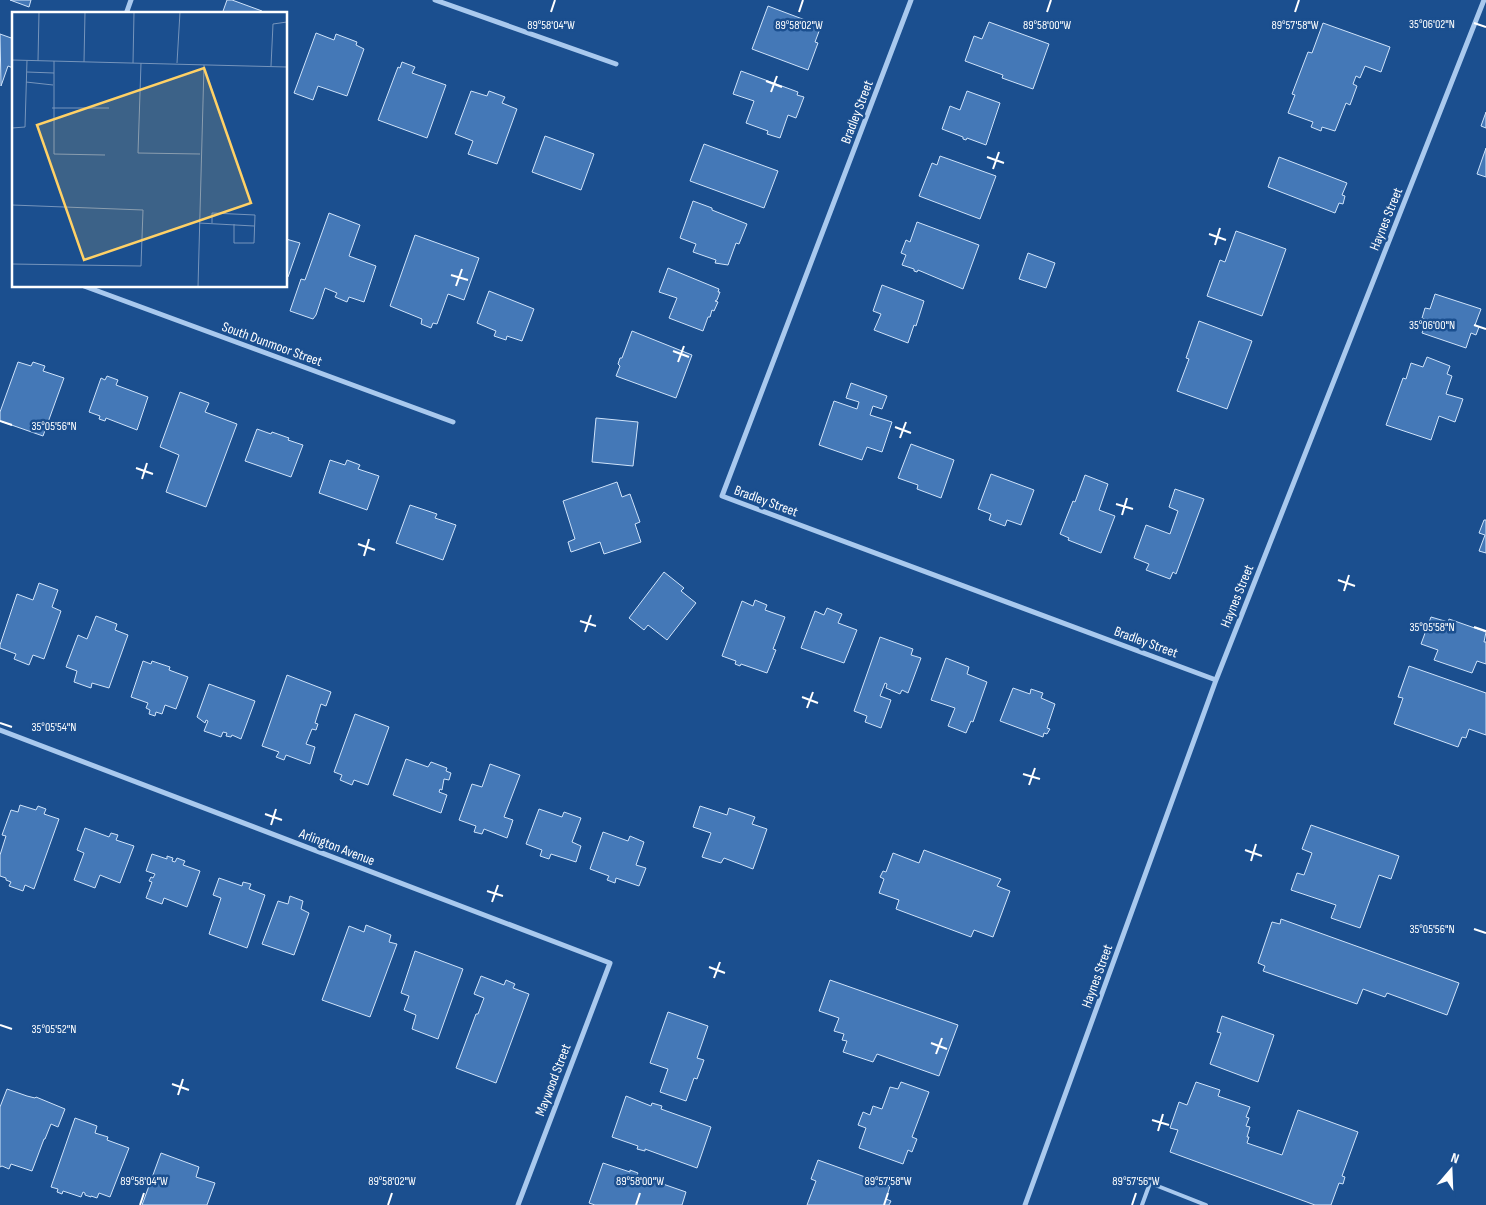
<svg xmlns="http://www.w3.org/2000/svg" width="1486" height="1205" font-family="'Sofia Sans Condensed',sans-serif">
<style>
.building{fill:#4478b7;stroke:#cfe3fa}
.lines{fill:none;stroke-linecap:round;stroke-linejoin:round}
.service{stroke:#a9c9ee;stroke-width:4}
.minor{stroke:#a9c9ee;stroke-width:5}
.ticks{fill:none;stroke:#fff;stroke-width:2}
.labels{text-anchor:middle;dominant-baseline:central;stroke-width:5;stroke-linejoin:round;paint-order:stroke}
.street-label{font-size:14px;fill:#fff;stroke:#1b4f8f}
.inset-road{fill:none;stroke:#7695bc;stroke-width:1}
.view{fill:#ffd166;fill-opacity:0.15;stroke:#ffd166;stroke-width:2.5}
.inset-edge{fill:none;stroke:#fff;stroke-width:2.5}
.ticks-label{font-size:12px;text-anchor:middle;fill:#fff;stroke:#1b4f8f;stroke-width:5;stroke-linejoin:round;paint-order:stroke}
</style>
<rect width="100%" height="100%" fill="#1b4f8f"/>
<path class="building" d="M10 0H31L29 7Z
M227 0H232L262 11 261 14H222Z
M768 6 821 26 815 42 818 43 808 70 752 49Z
M989 22 1049 44 1033 89 1002 78 1003 75 965 61 974 36 982 39Z
M1323 23 1390 47 1381 72 1365 66 1360 78 1356 76 1353 84 1357 86 1350 105 1346 103 1335 131 1322 127 1321 131 1311 127 1313 122 1288 113 1295 95 1292 94 1308 52 1312 53Z
M316 33 334 40 336 34 357 42 356 45 364 49 347 96 318 86 313 100 294 93Z
M0 34 14 39V66L13 68 8 66 1 86Z
M402 62 415 67 412 73 446 85 427 138 378 120 398 67 400 68Z
M741 71 798 92 797 95 804 97 796 118 788 115 780 138 767 134 768 131 746 123 754 101 733 94Z
M471 91 487 96 489 91 505 97 502 103 517 109 497 164 468 154 473 141 455 134Z
M967 91 1000 103 986 145 967 138 966 140 963 139V137L942 129 950 106 960 110Z
M1486 112V128L1481 126Z
M545 136 594 154 581 190 532 172Z
M704 144 778 171 764 208 690 181Z
M1486 148V177L1477 174Z
M940 156 996 176 980 219 919 196 932 163 937 165Z
M1279 157 1347 183 1342 195 1345 196 1343 204 1339 203 1335 213 1268 187Z
M693 201 712 208V210L747 224 739 244 736 243 728 265 715 263 716 260 693 252 696 244 680 238Z
M329 213 360 225 349 256 376 266 364 302 349 297 347 302 335 297 337 293 325 288 316 315 313 319 290 311 301 279 305 280Z
M917 222 979 245 963 289 918 270 917 272 914 271V269L902 265 906 255 901 253 906 240 910 242Z
M1236 231 1286 249 1262 316 1207 296 1220 260 1225 262Z
M415 235 479 258 464 300 448 294 437 324 433 323 431 328 421 324 422 319 390 306Z
M286 239 300 243 288 277H286Z
M1028 253 1055 263 1046 288 1019 279Z
M668 268 719 289 718 292H720L717 300 715 301 718 302 714 311 712 310 710 317H708L703 331 669 318 677 298 659 292Z
M882 285 924 301 916 326 914 325 908 343 874 330 881 314 873 311Z
M489 291 534 309 522 341 507 336 506 340 494 336 496 331 477 323Z
M1435 294 1481 309 1475 325 1479 327 1476 335 1471 333 1466 348 1422 333 1427 320 1422 318 1425 308 1430 309Z
M1199 321 1252 341 1227 409 1177 391 1189 359 1186 358Z
M632 331 692 355 676 398 616 376 620 366 618 364 620 358H622Z
M1427 357 1450 366 1447 374 1452 376 1446 394 1463 399 1455 422 1439 416 1431 440 1386 425 1403 378 1406 379 1411 363 1423 367Z
M18 362 31 366 33 362 45 366 43 371 64 378 43 436 0 421V412Z
M107 376 118 380 116 385 148 397 137 430 106 418 105 421 99 419 100 416 89 412 101 378 105 380Z
M851 383 887 396 882 409 873 406 870 415 892 422 882 452 867 447 862 460 819 445 834 401 857 409 859 402 846 398Z
M180 392 209 403 205 412 237 424 206 507 166 492 179 455 160 447Z
M596 418 638 422 633 466 592 462Z
M257 429 271 434 272 432 289 438 288 440 303 445 291 477 245 461Z
M911 444 954 460 941 498 917 489 918 485 898 478Z
M330 460 345 465 347 460 360 465 358 469 379 476 367 510 319 493Z
M991 474 1034 490 1021 525 1007 520 1005 526 989 520 991 514 978 509Z
M1085 475 1108 484 1099 510 1115 516 1101 553 1068 540 1069 538 1060 534 1073 501 1075 502Z
M617 482 622 497 630 494 640 522 635 524 641 542 604 554 600 542 571 552 568 542 575 539 563 501Z
M1175 489 1204 499 1176 574 1173 572 1170 579 1146 570 1149 564 1134 558 1146 525 1170 534 1178 511 1169 507Z
M410 505 437 514 435 518 456 525 443 560 396 543Z
M1484 520H1486V553L1479 551 1485 535 1479 533Z
M664 572 684 588 681 591 696 603 667 640 648 625 644 630 629 618Z
M39 583 58 590 52 607 61 611 44 659 33 655 29 665 14 659 16 654 0 648V645L17 594 33 600Z
M755 600 767 605 765 610 785 617 773 649 776 650 767 673 741 664 740 666 735 664 736 661 722 656 742 601 753 606Z
M827 608 842 614 838 623 857 630 844 663 801 648 815 611 824 615Z
M96 616 117 624 115 630 128 635 109 688 92 683 91 688 74 682 77 671 66 667 78 635 87 639Z
M1431 617 1448 622 1449 619 1486 632 1484 642H1486V664L1477 661 1472 673 1434 660 1438 650 1421 644Z
M880 637 913 649 911 655 921 658 908 693 902 690 900 694 886 688 887 684 885 683 880 696 891 700 881 728 865 722 867 716 854 711Z
M946 658 969 667 967 674 987 682 973 722 971 721 966 733 948 726 955 708 931 700Z
M143 661 151 664 152 661 170 667 169 670 188 677 176 709 165 705 162 714 156 712 155 716 149 714 150 710 146 708 148 703 131 697Z
M1409 666 1486 693V735L1469 729 1466 738 1462 737 1458 747 1394 724 1403 698 1398 697Z
M287 675 331 692 326 706 321 704 315 723 318 724 316 730 312 729 306 744 315 747 310 764 286 755 284 760 276 757 279 752 262 746Z
M209 684 255 701 241 739 232 735 231 737 226 736 227 733 223 732 221 737 204 731 208 721 206 720 205 723 197 717Z
M1013 688 1030 694 1031 689 1043 693 1041 698 1055 704 1047 728 1050 729 1047 734 1044 733 1043 737 1000 721Z
M355 714 389 727 368 785 354 780 352 785 340 780 342 775 334 772Z
M406 759 428 767 431 762 447 768 446 771 451 773 449 780 444 779 442 790 440 789 439 792 447 795 441 813 393 795Z
M490 764 520 775 504 817 513 820 507 838 484 829 482 834 474 832 476 826 459 820 472 784 482 787Z
M20 805 36 810 38 806 46 809 44 814 59 819 34 889 25 885 23 891 9 886 11 882 6 880V878L0 876V855L6 836 2 835 11 810 18 812Z
M700 806 727 815 729 808 755 817 752 824 767 829 753 869 724 858 721 863 702 857 711 833 693 827Z
M539 809 562 817 564 812 581 818 572 842 581 846 576 862 551 854 549 859 540 856 542 850 526 844Z
M1311 825 1399 856 1391 879 1379 875 1360 928 1331 918 1336 905 1291 890 1297 873 1304 875 1312 853 1302 849Z
M85 828 109 837 111 833 118 835 116 840 134 846 120 883 100 875 95 888 74 880 84 853 77 850Z
M603 832 628 841 630 836 644 842 636 865 646 868 639 886 616 878 615 883 607 880 609 876 590 869Z
M924 850 1001 879 997 886 1010 891 993 937 974 930 971 937 896 909 899 900 879 893 884 879 880 877 883 871 886 872 893 853 919 863Z
M152 854 167 859V856L173 858 172 861 175 862 177 858 185 861 183 865 200 871 187 907 164 898 162 904 146 898 152 882 149 881 151 877 153 878 155 874 146 871Z
M219 878 242 886 243 882 251 884 249 889 265 895 247 948 209 934 221 898 213 895Z
M290 896 303 901 301 909 309 913 294 955 262 944 278 901 288 904Z
M1281 919 1459 983 1447 1015 1387 993 1385 997 1363 989 1357 1004 1263 971 1265 966 1258 963 1272 922 1280 924Z
M366 925 391 935 389 942 397 944 370 1017 322 1000 349 926 364 932Z
M415 951 463 969 438 1039 412 1029 416 1015 404 1010 409 996 401 993Z
M481 976 504 985 506 980 515 984 513 988 529 994 496 1083 456 1068 476 1014H478L484 998 474 994Z
M830 980 958 1025 939 1076 877 1054 873 1062 843 1052 847 1041 842 1040 844 1034 834 1031 839 1018 819 1011Z
M668 1012 708 1026 697 1058 704 1060 697 1079 694 1078 686 1101 660 1092 668 1069 650 1063Z
M1222 1016 1274 1035 1258 1082 1210 1064 1221 1033 1217 1032Z
M901 1082 929 1092 912 1137 917 1139 912 1152 908 1150 903 1164 859 1148 866 1128 858 1125 863 1112 870 1115 873 1106 882 1109 890 1087 898 1089Z
M1196 1082 1220 1090 1218 1096 1250 1107 1246 1117 1249 1118 1246 1126 1250 1127 1247 1137H1249L1247 1143 1282 1155 1298 1110 1358 1132 1342 1176 1345 1177 1343 1184 1339 1183 1331 1205H1315L1170 1152 1178 1130 1170 1128 1179 1102 1187 1105Z
M7 1089 27 1096 35 1098 36 1097 65 1109 58 1127 51 1124 45 1139H44L32 1171 11 1164 9 1169 2 1166 0 1167V1107Z
M626 1096 651 1106 652 1103 662 1106 661 1109 711 1127 697 1168 645 1149V1151L637 1149 638 1146 612 1137Z
M75 1118 97 1126 95 1133 108 1137 107 1140 129 1148 110 1197 99 1193 97 1198 91 1196V1197L85 1195V1193L83 1192 81 1197 63 1191 62 1194 57 1192 58 1189 51 1187Z
M161 1153 199 1167 196 1177 215 1183 207 1205H142Z
M818 1160 890 1186 886 1199 891 1201 889 1205H807L816 1181 811 1179Z
M603 1163 630 1172V1170L638 1173 637 1175 686 1192 682 1205H595L589 1203Z"/>
<g class="lines">
<path class="service" d="M1142 1205 1150 1183 1206 1205"/>
<path class="minor" d="M435 0 616 64
M911 0 722 496 1216 680
M126 14 131 0
M84 286 453 422
M0 730 610 963 518 1205
M1025 1205 1216 680 1484 0"/>
</g>
<path class="ticks" d="M551 12 555 0M799 12 803 0M1047 12 1051 0M1295 12 1299 0M1474 23 1486 27M766 81 782 87M771 92 777 76M987 157 1004 163M993 169 999 152M1209 234 1226 240M1215 245 1220 228M451 275 468 280M456 286 462 269M1474 325 1486 329M673 351 689 357M678 362 684 346M0 421 12 425M895 427 911 433M900 438 906 422M136 468 153 474M142 479 147 463M1116 504 1133 509M1122 515 1127 498M358 544 375 550M364 556 369 539M1338 580 1355 586M1344 591 1349 575M580 621 596 626M1474 627 1486 631M585 632 591 615M802 697 818 703M807 708 813 692M0 723 12 727M1023 774 1040 779M1029 785 1035 768M265 814 282 820M271 825 276 809M1245 850 1262 856M1251 861 1256 844M487 891 503 896M492 902 498 885M1474 929 1486 933M709 967 725 973M714 978 720 962M0 1025 12 1029M931 1043 947 1049M936 1054 942 1038M172 1084 189 1090M178 1095 183 1079M1152 1120 1169 1125M1158 1131 1163 1114M140 1205 144 1193M388 1205 392 1193M636 1205 640 1193M884 1205 888 1193M1132 1205 1136 1193"/>
<g class="labels">
<g class="street-label">
<text transform="translate(857 112) rotate(-69)">Bradley Street</text>
<text transform="translate(1386 219) rotate(-68)">Haynes Street</text>
<text transform="translate(272 344) rotate(20)">South Dunmoor Street</text>
<text transform="translate(766 501) rotate(20)">Bradley Street</text>
<text transform="translate(1237 596) rotate(-68)">Haynes Street</text>
<text transform="translate(1146 642) rotate(20)">Bradley Street</text>
<text transform="translate(337 847) rotate(21)">Arlington Avenue</text>
<text transform="translate(1097 976) rotate(-70)">Haynes Street</text>
<text transform="translate(553 1080) rotate(-69)">Maywood Street</text>
</g>
</g>
<g transform="translate(12 12)">
<rect width="275" height="275" fill="#1b4f8f"/>
<path class="inset-road" d="M0 48 275 55M26 49 27 0M42 49V142L93 143M72 50 73 0M121 51 122 0M129 51 126 141 188 142M165 51 168 0M259 54 261 12 275 10M15 60 42 61M14 70 41 73M40 96H97M0 116 13 115 15 48M0 193 131 198 129 254 0 252M187 211 242 214M200 211V201L243 203 242 231H222V212M186 275 192 53"/>
<path class="view" d="M192 56 239 191 72 248 25 113Z"/>
<rect width="275" height="275" class="inset-edge"/>
</g>
<g class="ticks-label">
<text x="1432" y="28">35°06'02"N</text>
<text x="1295" y="29">89°57'58"W</text>
<text x="551" y="29">89°58'04"W</text>
<text x="799" y="29">89°58'02"W</text>
<text x="1047" y="29">89°58'00"W</text>
<text x="1432" y="329">35°06'00"N</text>
<text x="54" y="430">35°05'56"N</text>
<text x="1432" y="631">35°05'58"N</text>
<text x="54" y="731">35°05'54"N</text>
<text x="1432" y="933">35°05'56"N</text>
<text x="54" y="1033">35°05'52"N</text>
<text x="144" y="1185">89°58'04"W</text>
<text x="392" y="1185">89°58'02"W</text>
<text x="640" y="1185">89°58'00"W</text>
<text x="888" y="1185">89°57'58"W</text>
<text x="1136" y="1185">89°57'56"W</text>
</g>
<g transform="translate(1451 1170) rotate(19)" stroke="#1b4f8f" stroke-width="4" paint-order="stroke">
<path d="M0-4L9 19L0 12L-9 19Z" fill="#ffffff"/>
<text y="-8" font-size="14" font-weight="bold" text-anchor="middle" fill="#ffffff">N</text>
</g>
</svg>
